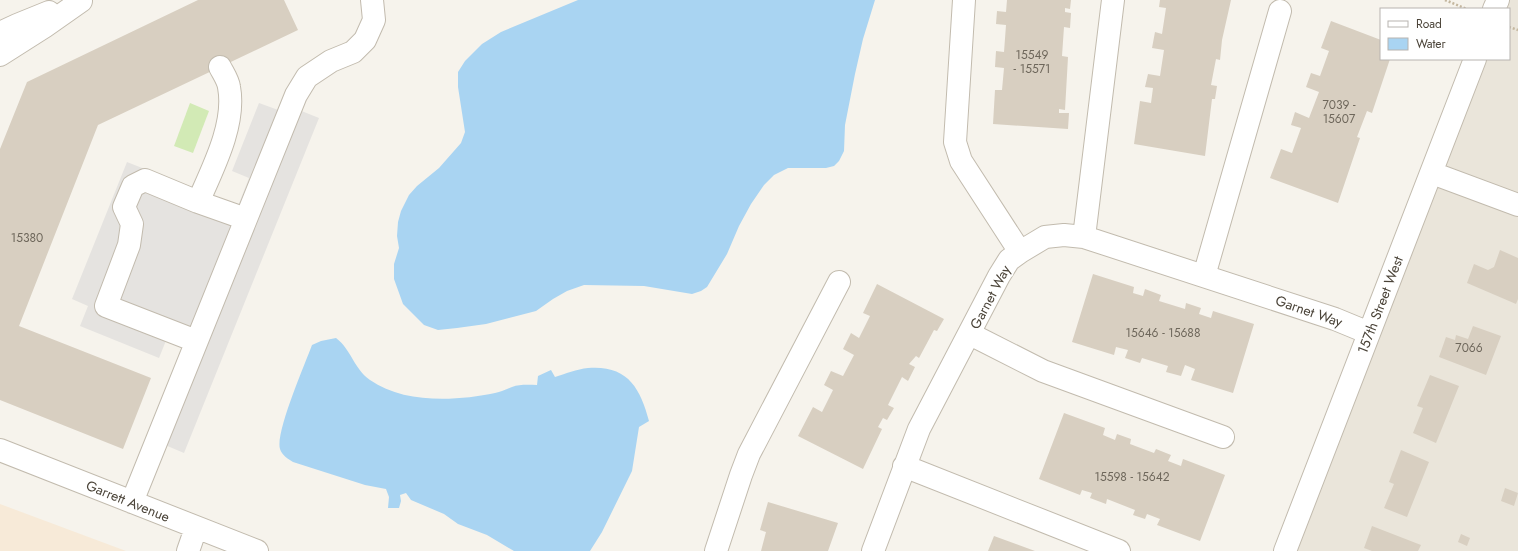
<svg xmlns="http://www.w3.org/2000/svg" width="1518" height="551" font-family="Jost,sans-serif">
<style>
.residential{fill:#eae5da}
.commercial{fill:#f7ead8}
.green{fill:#d2eab5}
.parking{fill:#e5e3e0}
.water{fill:#a9d4f2}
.building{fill:#d8cfc1}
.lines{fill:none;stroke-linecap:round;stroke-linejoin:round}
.minor-casing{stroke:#c2bbae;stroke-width:24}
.path{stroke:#c4b79f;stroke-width:2.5;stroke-dasharray:2 2;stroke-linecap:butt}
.minor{stroke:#fff;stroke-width:22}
.labels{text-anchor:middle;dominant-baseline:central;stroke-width:3.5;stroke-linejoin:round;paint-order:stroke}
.number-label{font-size:12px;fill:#6e675b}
.street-label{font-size:14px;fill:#4b4439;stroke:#fff}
</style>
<rect width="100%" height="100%" fill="#f6f3ec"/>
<path class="residential" d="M1498 0H1518V551H1285L1475 59H1509V9H1494Z"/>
<path class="commercial" d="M0 504 126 551H0Z"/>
<path class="green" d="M190 103 209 111 193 153 174 146Z"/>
<path class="parking" d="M259 103 281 111 284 104 319 118 184 453 146 437 184 344 167 338 159 358 80 326 88 306 72 299 127 162 238 206 249 178 232 171Z"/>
<path class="water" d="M578 0H875L863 39 855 74 845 125 844 151 839 161 834 166 826 168H788L774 175 764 185 751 204 739 226 727 254 707 287 701 291 692 294 644 286 584 285 567 291 553 299 536 311 509 318 486 324 457 328 438 330 424 325 403 304 394 279V264L399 248 397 236 398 222 401 211 409 195 417 186 439 168 461 143 465 132 458 87V72L465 61 482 44 501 32Z
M336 338C351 349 354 369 370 380 404 404 457 401 495 393 501 392 507 389 512 387 520 384 529 385 537 385L538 376 551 370 555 377C565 374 577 369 588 368 627 365 640 387 649 421L639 427 632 471 602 532 590 551H514L487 535 458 524 444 514 411 500 406 493 400 495 401 501 399 508H388L389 497 386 489 365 485 293 462C288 459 282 455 280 449 275 433 305 364 312 345L321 341Z"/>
<path class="building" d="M198 0H284L298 30 98 125 19 326 151 378 123 449 0 400V149L27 82Z
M1007 0H1071L1070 9 1065 8V12L1071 13 1070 28 1064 27 1062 56 1068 57 1065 110 1059 109V113H1069L1068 129 993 124 995 90H1002L1004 68 995 67 996 51 1004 52 1006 25 996 24 997 11 1006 12Z
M1160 0H1231L1222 40 1220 60 1216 59 1211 85 1217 86 1215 99H1212L1205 156 1134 144 1140 101 1151 103 1153 88 1145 87 1148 74 1160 76 1164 50 1152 48 1155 32 1162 34 1166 8 1159 7Z
M1331 21 1381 40V59H1390L1372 113 1367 111 1357 137 1360 138 1338 203 1270 178 1281 149 1292 153 1301 128 1291 125 1295 112 1309 118 1319 92 1306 87 1311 73 1320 76 1329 51 1321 48Z
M1500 250 1518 258V299L1516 304 1467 283 1474 264 1488 270 1494 267Z
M1093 274 1134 287 1133 293 1143 296 1145 289 1161 295 1159 301 1185 309 1186 303 1201 308 1199 314 1211 318 1213 311 1254 324 1233 393 1191 380 1195 369 1185 365 1181 376 1166 372 1168 366 1142 358 1140 363 1125 358 1128 350 1116 347 1114 355 1072 342Z
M877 284 944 319 937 331 934 330 919 358 916 356 909 364 915 367 908 381 902 377 888 405 894 408 887 420 883 418 878 427 882 429 863 469 798 436 813 407 822 412 833 390 824 385 831 371 843 376 854 355 843 349 851 333 859 338 870 316 863 313Z
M1473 326 1501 336 1486 375 1439 357 1446 337 1455 340 1456 335 1468 339Z
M1430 375 1459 386 1436 443 1413 433 1423 408 1417 406Z
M1064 413 1105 428 1103 435 1115 440 1117 434 1131 439 1130 444 1154 453 1156 449 1171 455 1168 461 1181 466 1183 459 1225 475 1200 541 1157 525 1160 519 1147 514 1145 519 1133 515 1135 510 1107 499 1106 504 1090 498 1092 493 1082 490 1080 495 1039 479Z
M1401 450 1429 462 1407 517 1384 508 1394 484 1389 482Z
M1505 488 1518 493 1514 506 1501 501Z
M768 502 838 523 828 551H761L766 532 760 530Z
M1372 526 1421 545 1418 551H1372L1364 548Z
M1461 534 1470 538 1467 546 1458 542Z
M994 536 1035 551H988Z"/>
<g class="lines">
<g class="minor-casing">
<path id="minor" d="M964 0 955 142 961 161 1020 252
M1494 9 1498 0
M0 33 17 25 49 12
M0 55 44 27 81 1
M1432 173 1518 205
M198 202C213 168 236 124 229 87 228 80 223 73 220 67
M1084 237 1113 0
M1204 276 1280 11
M970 334 1043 371 1223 437
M196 341 106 306 129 245 132 224 124 207 133 186 145 180 198 202 246 219
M0 450 257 551
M904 466 1119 551
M132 502 296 95 307 77 331 61 353 52 365 40 374 20 372 0
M188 551 196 528
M716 551 741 475 749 454 839 282
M873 551 919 429 999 276 1009 260 1020 252 1045 237 1064 235 1084 237 1335 319 1369 333
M1285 551 1475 59"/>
</g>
<path class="path" d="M1445 0 1467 9
M1509 27 1518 30"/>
<use href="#minor" class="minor"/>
</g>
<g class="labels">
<g class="number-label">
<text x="1032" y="55">15549<tspan x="1032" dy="14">- 15571</tspan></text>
<text x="1339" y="105">7039 -<tspan x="1339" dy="14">15607</tspan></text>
<text x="27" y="238">15380</text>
<text x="1163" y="333">15646 - 15688</text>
<text x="1469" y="348">7066</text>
<text x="1132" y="477">15598 - 15642</text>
</g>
<g class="street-label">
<text transform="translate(990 297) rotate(-62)">Garnet Way</text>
<text transform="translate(1380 305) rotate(-69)">157th Street West</text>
<text transform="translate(1309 311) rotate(19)">Garnet Way</text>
<text transform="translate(128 501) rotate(22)">Garrett Avenue</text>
</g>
</g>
<rect x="1380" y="8" width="130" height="52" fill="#ffffff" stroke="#b7b4b0"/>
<rect x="1388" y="21" width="20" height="6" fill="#ffffff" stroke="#b7b4b0"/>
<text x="1416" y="28" font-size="12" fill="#4b4439">Road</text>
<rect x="1388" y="38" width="20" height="12" fill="#a9d4f2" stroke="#b7b4b0"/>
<text x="1416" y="48" font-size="12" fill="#4b4439">Water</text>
</svg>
